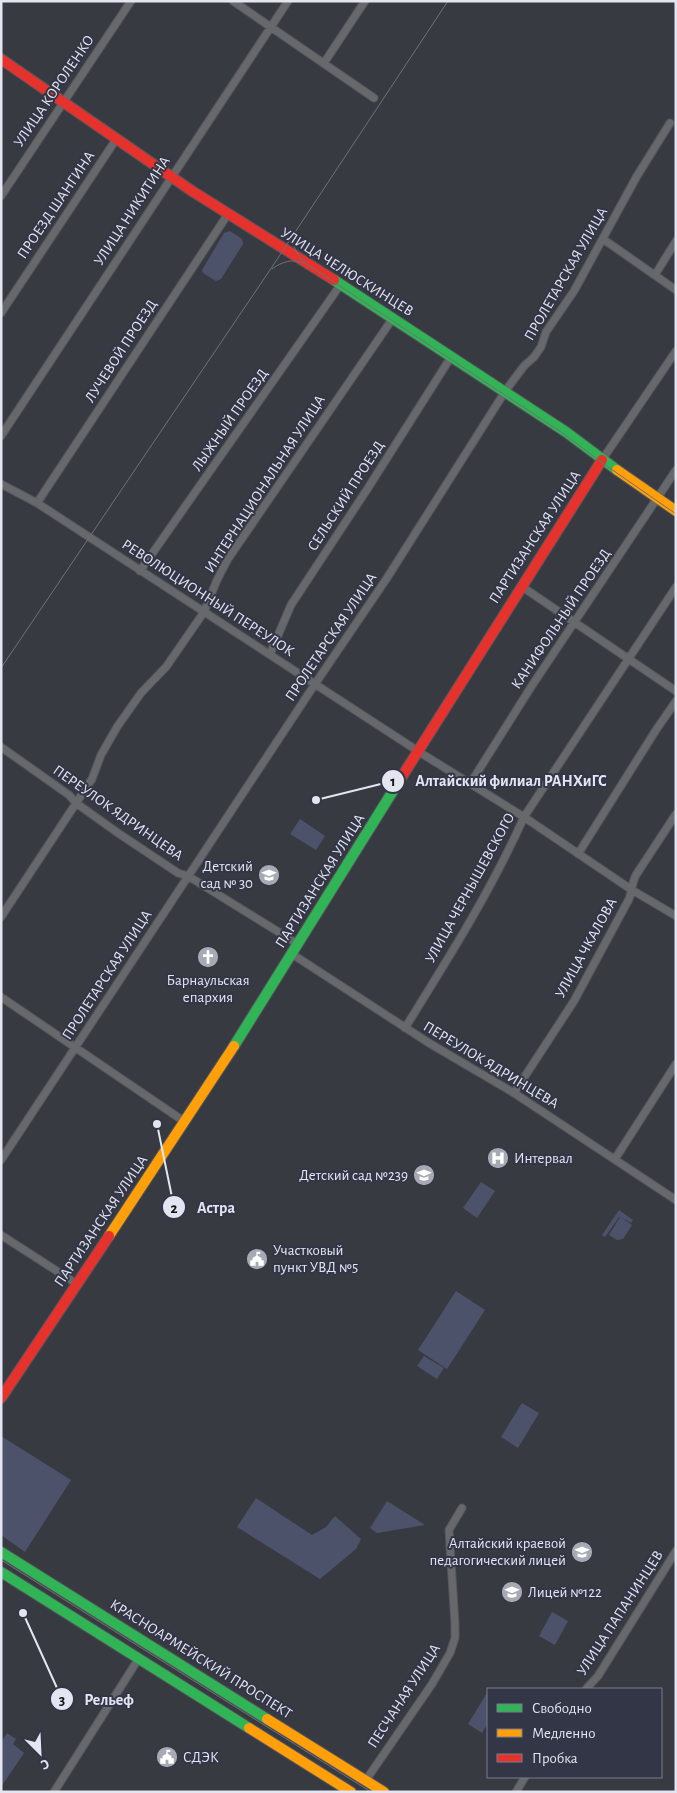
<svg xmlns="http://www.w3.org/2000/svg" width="677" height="1793" font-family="'Alegreya Sans',sans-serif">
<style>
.green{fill:#4d526b}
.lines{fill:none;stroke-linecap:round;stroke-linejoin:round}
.street-casing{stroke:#54565d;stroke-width:9}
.fast-casing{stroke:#54565d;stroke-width:12}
.slow-casing{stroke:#54565d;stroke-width:12}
.jam-casing{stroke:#54565d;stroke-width:12}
.street{stroke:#67686c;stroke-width:7}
.fast{stroke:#30b455;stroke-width:10}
.slow{stroke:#ff9f0a;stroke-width:10}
.jam{stroke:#e5322d;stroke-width:10}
.tram{stroke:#6f7175;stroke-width:1}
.labels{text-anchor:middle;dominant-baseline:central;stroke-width:4;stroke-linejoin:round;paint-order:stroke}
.street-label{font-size:15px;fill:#e3e5f0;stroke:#333647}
.poi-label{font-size:15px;fill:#e3e5f0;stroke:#333647;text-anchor:start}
.leader{fill:none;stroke:#e3e5f0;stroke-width:2}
.callout-dot{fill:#e3e5f0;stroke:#333647;stroke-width:2}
.mark-label{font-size:15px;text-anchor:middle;font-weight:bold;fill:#111}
.callout-label{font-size:16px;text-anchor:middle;font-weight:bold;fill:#e3e5f0;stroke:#333647;stroke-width:4;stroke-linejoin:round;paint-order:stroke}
</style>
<rect width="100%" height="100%" fill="#383a42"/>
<path class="green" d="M230 231 242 239 243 244 221 279 216 281 203 273 202 270 224 233Z
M300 819 325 836 316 850 290 834Z
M481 1182 495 1191 477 1218 463 1208Z
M619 1210 633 1220 631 1223 621 1217 632 1225 623 1239 617 1240 609 1235 620 1217H619L605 1237 602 1235Z
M456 1291 485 1310 447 1369 418 1350Z
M424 1356 444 1368 437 1379 417 1366Z
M522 1403 539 1413 518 1448 501 1437Z
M1 1436 71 1480 25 1552 1 1535Z
M256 1498 312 1535 326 1527 335 1516 361 1539 356 1549 320 1579 237 1527Z
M387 1501 425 1525 377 1533 370 1528Z
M552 1612 568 1621 555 1645 539 1636Z
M488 1691V1723L482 1733 468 1724Z
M7 1733 16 1739 13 1744 24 1753 1 1787V1742Z"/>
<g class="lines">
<g class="street-casing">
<path id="street" d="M233 1 374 98
M324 63 365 1
M1 196 131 1
M603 239 676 290
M655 275 676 241
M1 313 117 138
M1 436 288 1
M602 460 676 351
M1 484 37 503 424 755 524 817 632 890 676 916
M37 503 228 214
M140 571 341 284
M521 586 676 691
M270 654 291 605 368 488 451 357
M1 747 69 795 76 803 118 833 178 873 188 876 298 944
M470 784 531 687 676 470
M578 854 656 730 676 701
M1 917 92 779 101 755 117 727 141 693 166 667 204 612 217 580 228 559 393 318
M292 954 429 1043 514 1093 676 1200
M1 997 185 1122
M405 1028C448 959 491 891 524 817L676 587
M514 1093 574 1001 629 899C632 891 632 882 636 875L676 814
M615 1159 676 1064
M1 1160 315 684 387 578 506 390 524 366 534 357 541 347 546 332 574 291 637 176 670 123
M1 1235 77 1284
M586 1689 598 1676 676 1551
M366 1780 432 1684 450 1653 455 1638V1624L449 1530 462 1508
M54 1792 139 1658
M516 1792 525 1777"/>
</g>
<g class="fast-casing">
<path id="fast" d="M334 280 566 432 617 470
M234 1046 396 786
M1 1552 267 1719
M1 1572 249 1728"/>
</g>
<g class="slow-casing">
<path id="slow" d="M617 470 676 511
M109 1236 234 1046
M267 1719 384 1792
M249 1728 351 1792"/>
</g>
<g class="jam-casing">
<path id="jam" d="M1 59 192 191 334 280
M396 786 602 460
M1 1398 109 1236"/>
</g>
<use href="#street" class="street"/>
<use href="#fast" class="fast"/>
<use href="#slow" class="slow"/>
<use href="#jam" class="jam"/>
<path class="tram" d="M293 235C292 249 298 256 308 265L564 434 601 462 676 514
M272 269C281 262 293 258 304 263
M1 668 276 261 448 1
M1 1560 371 1792"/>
</g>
<defs>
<g id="school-disc" transform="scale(1.125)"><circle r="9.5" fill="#a7a9b3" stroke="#333647"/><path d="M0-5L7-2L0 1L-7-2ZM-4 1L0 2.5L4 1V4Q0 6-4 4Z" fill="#fff"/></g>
<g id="church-disc" transform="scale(1.125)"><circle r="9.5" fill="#a7a9b3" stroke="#333647"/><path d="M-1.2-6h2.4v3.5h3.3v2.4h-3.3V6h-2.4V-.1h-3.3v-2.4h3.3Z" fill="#fff"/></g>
<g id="hospital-disc" transform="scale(1.125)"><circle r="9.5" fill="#a7a9b3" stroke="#333647"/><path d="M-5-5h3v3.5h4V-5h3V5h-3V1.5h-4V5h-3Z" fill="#fff"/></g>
<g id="civic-disc" transform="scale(1.125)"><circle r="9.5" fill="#a7a9b3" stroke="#333647"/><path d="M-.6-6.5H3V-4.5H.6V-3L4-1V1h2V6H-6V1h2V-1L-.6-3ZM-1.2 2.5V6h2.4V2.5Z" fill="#fff"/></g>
</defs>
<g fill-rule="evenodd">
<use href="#school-disc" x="269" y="875"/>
<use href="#church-disc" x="208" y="957"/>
<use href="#hospital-disc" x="498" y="1158"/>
<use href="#school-disc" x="424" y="1175"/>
<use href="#civic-disc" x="257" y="1259"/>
<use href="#school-disc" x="582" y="1552"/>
<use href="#school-disc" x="512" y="1592"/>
<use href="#civic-disc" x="167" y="1757"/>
</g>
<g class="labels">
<g class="street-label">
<text transform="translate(54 91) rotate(-56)">УЛИЦА КОРОЛЕНКО</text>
<text transform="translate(56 205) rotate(-56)">ПРОЕЗД ШАНГИНА</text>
<text transform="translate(132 211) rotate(-57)">УЛИЦА НИКИТИНА</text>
<text transform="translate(347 272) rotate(32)">УЛИЦА ЧЕЛЮСКИНЦЕВ</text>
<text transform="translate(566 274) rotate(-60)">ПРОЛЕТАРСКАЯ УЛИЦА</text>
<text transform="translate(121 351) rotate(-57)">ЛУЧЕВОЙ ПРОЕЗД</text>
<text transform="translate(230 420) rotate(-55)">ЛЫЖНЫЙ ПРОЕЗД</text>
<text transform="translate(265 484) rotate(-57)">ИНТЕРНАЦИОНАЛЬНАЯ УЛИЦА</text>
<text transform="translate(346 496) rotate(-57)">СЕЛЬСКИЙ ПРОЕЗД</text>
<text transform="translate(535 537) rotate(-57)">ПАРТИЗАНСКАЯ УЛИЦА</text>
<text transform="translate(208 598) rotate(33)">РЕВОЛЮЦИОННЫЙ ПЕРЕУЛОК</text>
<text transform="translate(561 619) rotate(-56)">КАНИФОЛЬНЫЙ ПРОЕЗД</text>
<text transform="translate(331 637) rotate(-56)">ПРОЛЕТАРСКАЯ УЛИЦА</text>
<text transform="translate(118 813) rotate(35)">ПЕРЕУЛОК ЯДРИНЦЕВА</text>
<text transform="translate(320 881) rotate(-58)">ПАРТИЗАНСКАЯ УЛИЦА</text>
<text transform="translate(470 888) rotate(-61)">УЛИЦА ЧЕРНЫШЕВСКОГО</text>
<text transform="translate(586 948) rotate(-61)">УЛИЦА ЧКАЛОВА</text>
<text transform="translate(107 975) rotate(-57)">ПРОЛЕТАРСКАЯ УЛИЦА</text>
<text transform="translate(491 1065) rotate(31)">ПЕРЕУЛОК ЯДРИНЦЕВА</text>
<text transform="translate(101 1221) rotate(-56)">ПАРТИЗАНСКАЯ УЛИЦА</text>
<text transform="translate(620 1613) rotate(-57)">УЛИЦА ПАПАНИНЦЕВ</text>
<text transform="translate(201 1659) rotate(32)">КРАСНОАРМЕЙСКИЙ ПРОСПЕКТ</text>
<text transform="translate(404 1696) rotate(-57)">ПЕСЧАНАЯ УЛИЦА</text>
</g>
<g class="poi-label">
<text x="253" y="866" text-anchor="end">Детский<tspan x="253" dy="17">сад № 30</tspan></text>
<text x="208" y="980" text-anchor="middle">Барнаульская<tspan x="208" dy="17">епархия</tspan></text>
<text x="514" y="1158">Интервал</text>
<text x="408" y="1175" text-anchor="end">Детский сад №239</text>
<text x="273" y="1250">Участковый<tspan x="273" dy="17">пункт УВД №5</tspan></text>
<text x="566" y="1543" text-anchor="end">Алтайский краевой<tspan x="566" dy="17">педагогический лицей</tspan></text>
<text x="528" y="1592">Лицей №122</text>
<text x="183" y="1757">СДЭК</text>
</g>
</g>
<path class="leader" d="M316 800L393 781M157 1124L174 1207M23 1613L62 1699"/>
<g class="callout-dot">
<circle cx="316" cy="800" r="5"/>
<circle cx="157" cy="1124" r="5"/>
<circle cx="23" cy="1613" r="5"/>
<circle cx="393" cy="781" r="12"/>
<circle cx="174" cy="1207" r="12"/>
<circle cx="62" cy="1699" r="12"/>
</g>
<g class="mark-label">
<text x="393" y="786">1</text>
<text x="174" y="1213">2</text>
<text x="62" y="1705">3</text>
</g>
<g class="callout-label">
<text x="511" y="786">Алтайский филиал РАНХиГС</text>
<text x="216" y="1213">Астра</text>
<text x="109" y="1705">Рельеф</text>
</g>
<rect width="677" height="1793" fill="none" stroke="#e3e5f0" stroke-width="5"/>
<rect x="487" y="1688" width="175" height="90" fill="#333647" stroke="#797c8b"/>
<rect x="497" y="1704" width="25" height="8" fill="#30b455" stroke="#797c8b"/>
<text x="532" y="1713" font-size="15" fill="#e3e5f0">Свободно</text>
<rect x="497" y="1729" width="25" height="8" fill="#ff9f0a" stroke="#797c8b"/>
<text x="532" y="1738" font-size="15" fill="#e3e5f0">Медленно</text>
<rect x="497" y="1754" width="25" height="8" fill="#e5322d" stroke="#797c8b"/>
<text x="532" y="1763" font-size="15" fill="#e3e5f0">Пробка</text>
<g transform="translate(40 1753) rotate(156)" stroke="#333647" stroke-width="4" paint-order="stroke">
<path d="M0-4L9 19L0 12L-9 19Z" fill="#e3e5f0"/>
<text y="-8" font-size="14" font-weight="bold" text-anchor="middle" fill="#e3e5f0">С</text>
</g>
</svg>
